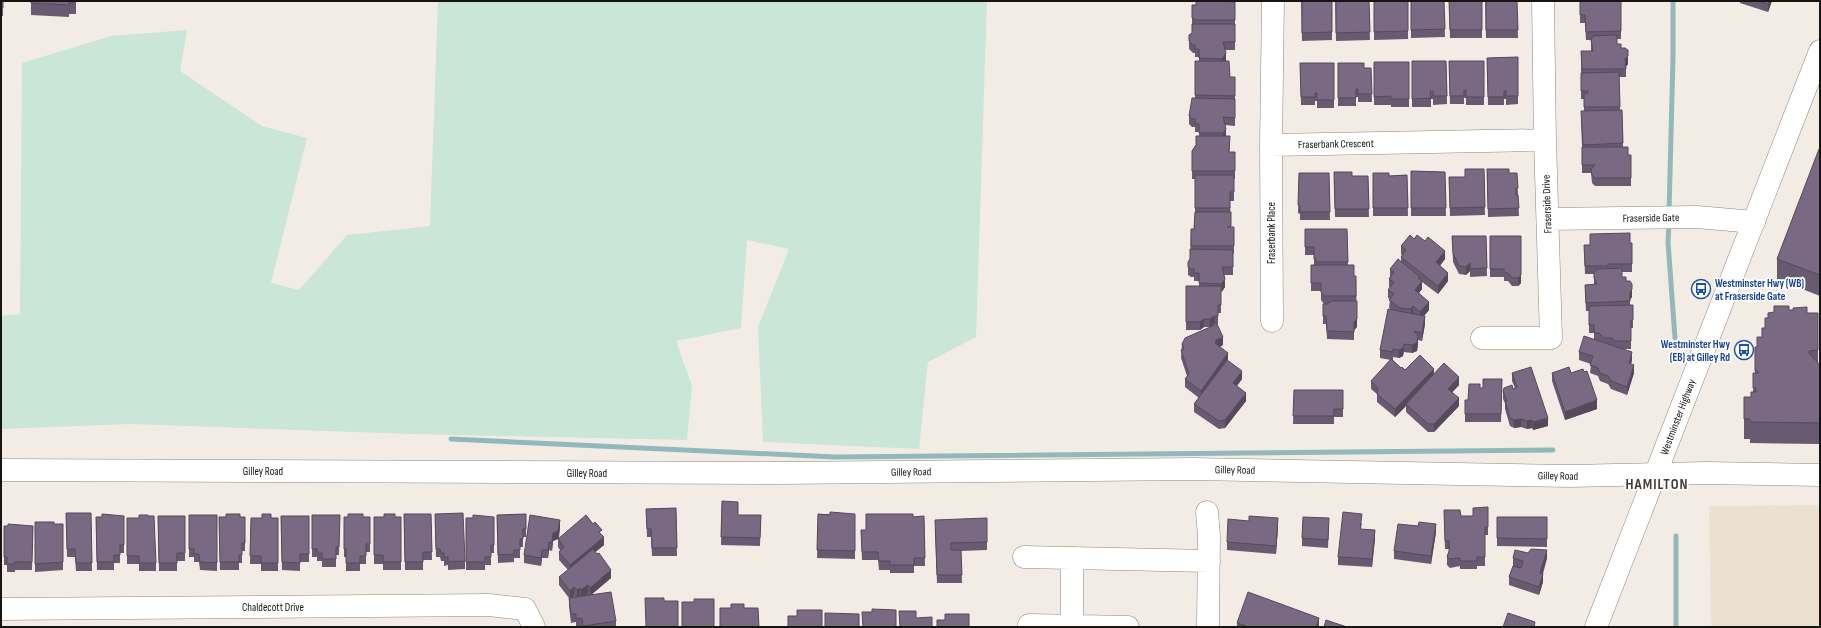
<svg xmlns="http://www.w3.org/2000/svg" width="1821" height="628" font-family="'Sofia Sans Condensed',sans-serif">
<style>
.built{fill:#ece0d1}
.green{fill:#cae6d6}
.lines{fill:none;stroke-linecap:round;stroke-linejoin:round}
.stream{stroke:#91b9bc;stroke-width:5}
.minor-casing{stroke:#8e8880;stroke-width:23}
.major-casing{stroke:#8e8880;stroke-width:23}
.minor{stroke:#fff;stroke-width:22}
.major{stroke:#fff;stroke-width:22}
.wall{fill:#685a70}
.shaded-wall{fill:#554a5b}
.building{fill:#796982;stroke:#554a5b}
.labels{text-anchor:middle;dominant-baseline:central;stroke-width:3.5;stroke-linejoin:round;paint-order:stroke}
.street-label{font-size:11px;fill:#171512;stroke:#fff}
.transit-label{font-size:11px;font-weight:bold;fill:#164399;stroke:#fff;text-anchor:start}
.district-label{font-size:15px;font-weight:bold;letter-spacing:1px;fill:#433d36;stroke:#fff}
</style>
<rect width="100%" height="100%" fill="#f3ece4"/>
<path class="built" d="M1820 505V627H1711L1709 506Z"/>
<path class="green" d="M438 1H987L976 337 928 362 919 449 763 442 758 327 789 249 747 240 741 328 676 341 692 386 687 440 410 434 130 424 1 429V316L20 314 22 63 111 36 187 30 180 71 262 126 307 138 271 283 299 290 347 235 430 226Z"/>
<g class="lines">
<path class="stream" d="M1669 213 1673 57V1
M1669 223 1668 242 1675 338
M451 439 835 457 1553 450
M1676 536V627"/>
<g class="minor-casing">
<path id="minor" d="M1273 1 1271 145 1545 140
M1271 145 1272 321
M1548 219 1697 217 1754 222
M1482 338H1551L1545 140 1543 1
M1 470 778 473 1193 469 1570 476 1706 473 1820 475
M1207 512 1209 536 1208 627
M1024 557 1209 561
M1 609 489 605 525 609 534 627
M1029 625 1128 627
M1072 626V558"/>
</g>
<g class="major-casing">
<path id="major" d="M1596 627 1820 51"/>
</g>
<use href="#minor" class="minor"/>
<use href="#major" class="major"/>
</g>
<path class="wall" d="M1 1H3V16H1Z
M31 1H76V14H69V17L31 15Z
M1301 1H1332V40L1302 41Z
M1335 1H1369L1370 40 1336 41Z
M1374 1H1408V39L1374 40Z
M1411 1H1444L1445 37 1411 38Z
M1449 1H1482V38H1450Z
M1485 1H1517L1518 38H1486Z
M1580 1H1621V39H1617V44L1621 48 1628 64 1626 67V77H1619L1620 110H1622L1623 147 1628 155H1631V186H1595L1592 183 1591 173H1582V147L1581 119 1584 111V99H1581V51H1591V40H1586L1585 23H1580Z
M1740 1H1772L1768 12 1740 3Z
M1235 2V50H1225L1226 61 1230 77H1235V126L1225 125 1226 136 1230 144 1229 152H1235V179H1234V201H1230L1231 227H1234V254H1233V275H1224L1225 287 1221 292V313H1218V324H1215L1210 327H1204L1200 330H1186V286H1199V281H1194V277H1191L1188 275V262L1190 259 1191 229H1194L1195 212V179H1192V151L1196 145 1199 136V132H1195V127H1192L1189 124V116L1195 98V61H1199V57H1195V53H1193L1189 49V35L1192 33V5Z
M1518 57V104L1506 105V99H1504V105H1488L1487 58Z
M1412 61H1446L1447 104 1433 105V99H1431V107H1412Z
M1449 61H1484V105H1466V98H1464V104H1450Z
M1374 62H1409V107H1391V105H1374Z
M1300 63H1334V108H1317V101H1315V105H1301Z
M1338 63 1364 68H1371L1372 102H1358V97H1356V106H1338Z
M1820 149V296L1777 279V259Z
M1484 169 1485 215 1450 216 1449 177H1465Z
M1487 169 1509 173H1517L1519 216 1488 217Z
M1411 171 1445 172 1446 216H1411Z
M1299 173H1329L1330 220H1300V214L1298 213Z
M1373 173 1389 176 1407 175 1408 216H1373Z
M1352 176H1368L1369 217H1335L1334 180Z
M1305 229H1347L1348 265 1354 276H1356L1357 327 1354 330V340L1327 339 1326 324H1323V316L1324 304 1321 300V291H1311V265H1314V255H1305Z
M1452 236H1486L1487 276 1470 277V271L1466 275 1459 274 1453 262Z
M1490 236H1521V283L1518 286H1512L1508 281H1504V277H1490Z
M1414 239 1445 259 1440 266 1448 281 1438 294 1422 282V289L1419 293 1429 310 1424 316 1425 324 1422 341 1418 340V344L1417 351 1412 353 1404 352 1403 356 1399 358 1393 357V360L1401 368 1405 370 1434 374 1459 385 1452 392 1459 406 1434 432H1428L1406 412V406L1395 417 1377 402V394L1371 389V381L1391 360 1380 358V350L1392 310 1389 308 1390 299 1388 298V290L1390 287H1389V279L1390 277V269L1401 262V257L1402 255 1401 254V246Z
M1632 243V272H1622V277L1626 281 1632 297 1630 299V305L1633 320V328H1631V349H1624L1632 360 1631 364 1634 373 1627 395 1611 389 1608 384 1600 381 1598 376 1590 373 1591 364 1579 360V352L1594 339V333H1589V311H1586L1585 293 1594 284V274H1585L1584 245Z
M1789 310 1807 313H1818V363L1820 365V444L1750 443V439H1744V397H1751L1753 392V373H1755V347H1757L1762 337 1765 328 1768 318Z
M1182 344 1223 345 1220 347 1228 361 1242 379 1237 386 1246 401 1225 428 1219 429 1194 412V404L1199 398 1185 387V379L1187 376 1181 358Z
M1512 373 1548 426 1533 430 1532 428 1527 429 1521 427 1514 428 1510 426 1505 409V403L1503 399V391L1515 388 1512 381Z
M1552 373H1571L1597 409 1565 420 1552 381Z
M1502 379 1501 422H1465V400H1468L1480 388H1483Z
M1294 390H1343V417H1334V424H1293Z
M722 501 738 515H761L760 546 721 545Z
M1488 507V535H1485V566H1477V569H1460V566L1450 568 1447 565V557L1449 551V549H1445L1444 510 1461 516H1473Z
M676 508 677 556H652L651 537H647L646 509Z
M66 513H91L92 571H76L75 557H67Z
M404 514H431L432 560H423V570H405Z
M526 514V537H523V547H520V558H514V562L498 563 497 515Z
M818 514H855V559L817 558Z
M189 515H217V571L200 570 199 562H194V557H189Z
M312 515H340L339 555H336V567H322V561H317V557H312Z
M124 516V553H120V563H114V570H97L96 517Z
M158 516H185V561H177V571H159Z
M281 516H309V562H300V571L282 570Z
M924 516 925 566H914V573H890V570H879L878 560H862L861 530H866L913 517Z
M219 517H245V551H242V563H239V570H220Z
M344 517H370V552H366V564H360V571H346V557H344Z
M374 517H401V570H383V564H374Z
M494 517V553H491V565H485V570H466V518Z
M1497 517H1547V547L1497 546Z
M127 518 156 563V571H139V564H127Z
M251 518H278V571H261V564H250Z
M987 518V550L961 551 962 583H937L935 528Z
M1249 521 1278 526 1276 554 1227 550V542Z
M35 522 54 524H63V570L35 572Z
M435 522 465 561V569L448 570V565L444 566V561H441L440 557H436Z
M1362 522 1361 529 1375 538 1372 567 1338 565V557Z
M4 526H33L32 570H15V572H7V565H4Z
M1329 526 1328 548 1302 546V538Z
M1418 526 1436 532 1431 564 1394 559V551Z
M560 528 559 538 602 535 604 545 595 552 611 578 592 594 616 621V627H576V622L571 623 569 606V598L559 585V577L568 570 559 560V552L560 550 558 547V539L553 541 552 551 549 550 548 558H542L541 566 524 563V555Z
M1528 553 1547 558 1543 574V582L1539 595 1509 585V577L1513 566V558Z
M1237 623 1319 626V627H1237Z"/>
<path class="shaded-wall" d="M1769 1H1772L1768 12V4Z
M1226 53V61L1222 67V59Z
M1628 56V64L1625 67V59Z
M1226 129V137L1223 141V133Z
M1445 251V259L1436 270V262Z
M1470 263V271L1466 275V267Z
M1448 273V281L1438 294V286Z
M1521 275V283L1518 286V278Z
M1420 277V285L1422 281V289L1415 298V290L1418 278Z
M1225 279V287L1222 292V284Z
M1632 289V297L1630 300V292Z
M1429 302V310L1420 320V312Z
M1413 306V315L1411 317V309Z
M1215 316V324L1210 327V319Z
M1425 316V324L1422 341V333Z
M1204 319V327L1200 330V322Z
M1357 319V327L1354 330V322Z
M1418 336V344L1417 351 1412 353V345Z
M1223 337V345L1216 348 1215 343 1216 340Z
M1404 344 1403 356 1399 358V350Z
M1632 352V360L1629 371V363Z
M1228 353V361L1201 399V391Z
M1634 365V373L1627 395V387Z
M1434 369V377L1406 404V406L1395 417V409Z
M1242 371V379L1233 391V383Z
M1459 377V385L1448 397V389Z
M1246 393V401L1225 428V420Z
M1459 398V406L1434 432V424Z
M1597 400V409L1565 420V412Z
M1548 418V426L1533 430V422Z
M1521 419V427L1514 428V420Z
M1532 420V428L1527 429V421Z
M1278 518V526L1276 554V546Z
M560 520V528L558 539 553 541 552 551V543L553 533Z
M1436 524V532L1431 564V556Z
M1375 530V538L1372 567V559Z
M604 537V545L570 573V565Z
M549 542V550L548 558V550Z
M542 550V558L541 566V558Z
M1547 550V558L1540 581V573Z
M611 570V578L590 596V588Z
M1543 574V582L1539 595V587Z
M588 585V593L581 598V590Z
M574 587V595L570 599V591Z
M580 588V596L577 598V590Z
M1319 618V627H1316Z"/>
<path class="building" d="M1 1H3V8H1Z
M31 1H76V2H69V5L31 3Z
M1196 1H1231V2H1235V20H1196L1192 18V5H1196Z
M1302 1H1332V32L1302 33Z
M1336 1H1369L1370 32 1336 33Z
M1374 1H1408V31L1374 32Z
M1411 1H1444L1445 29 1411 30Z
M1449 1H1482V30H1450Z
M1486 1H1517L1518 30H1486Z
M1580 1H1621V31L1586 32 1585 15H1580Z
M1758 1H1769L1768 4Z
M1192 24H1235V42H1223L1226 53 1222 59 1199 58V49H1195V45H1193L1189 41V35L1192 33Z
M1617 35V44H1621V48H1625L1628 50V56L1625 59 1626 69H1582L1581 51H1593L1591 40 1593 36Z
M1518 57V96H1506V91H1504V97H1488L1487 58Z
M1195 61H1229L1230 77H1235V96L1195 95Z
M1412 61H1446L1447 96H1433V91H1430L1431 98 1412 99Z
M1449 61H1484V97H1466V90H1464V96H1450Z
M1374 62H1409V99H1391V96L1374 97Z
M1300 63H1334V100H1317V93H1315V97H1301Z
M1338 63H1364V68H1371L1372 94H1358V89H1356V98H1338Z
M1619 72 1620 107H1584V94L1588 93V91H1581V73Z
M1192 98 1235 99V118L1223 117 1226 129 1223 133H1199V124H1195V119H1192L1189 116Z
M1622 110 1623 143 1583 145 1581 111Z
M1196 136H1230L1229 152H1235V171H1192V151L1196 145Z
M1582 147H1628V155H1631V178H1595L1592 175 1591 169 1595 165H1582Z
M1819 149H1820V275L1777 259Z
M1465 169H1484L1485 207 1450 208 1449 177H1465Z
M1487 169H1509V173H1517L1518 188H1516V195H1518L1519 208 1488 209Z
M1411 171 1445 172 1446 208H1411Z
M1334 172H1352V176H1368L1369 209H1335Z
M1299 173H1329L1330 212H1300V206L1298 205Z
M1373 173H1389V176L1407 175 1408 208H1373Z
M1195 175H1234V192H1230V208H1195Z
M1195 212H1231V226L1227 227H1234V246H1191V229H1194Z
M1305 229H1347L1348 262H1316V259H1314V247H1305Z
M1630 233V243H1632V264H1608V266H1585L1584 245H1590V234Z
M1410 235 1414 239 1417 235 1425 241 1428 237 1445 251 1436 262 1448 273 1438 286 1401 257 1406 250 1401 246Z
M1452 236H1486L1487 268 1470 269V263L1466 267 1459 266 1453 253Z
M1490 236H1521V275L1518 278H1512L1508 273H1504V269H1490Z
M1190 249 1233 250V267H1222L1225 279 1222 284 1199 283V273H1194V269H1191L1188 267V262L1190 259Z
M1398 259 1420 277 1418 278 1422 281 1415 290 1429 302 1420 312 1413 306 1411 309 1400 308 1389 300 1394 294 1388 290 1394 282 1389 279 1394 272 1390 269Z
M1311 265H1354V276H1356V296H1324L1321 292V283H1311Z
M1622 268V277H1626V281H1630L1632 284V289L1630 292V301L1586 303 1585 285 1597 284 1594 278V273L1597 269Z
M1186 286H1221V305H1218V316H1215L1210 319H1204L1200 322H1186Z
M1332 301H1357V319L1354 322V332L1327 331 1326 316H1323V304H1327Z
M1633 305V320H1631V341H1615L1612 338H1604L1599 333H1594V325H1589V306Z
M1774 306H1789V310H1793V308L1807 307V313H1818V350L1809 351V353L1820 365V423L1750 422V419H1744V397H1751V392H1756V388H1753V373H1758V371H1755V347H1757V337H1762V328H1765V318H1768V313L1774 312Z
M1388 309 1425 316 1422 333 1414 331 1418 336 1417 343 1412 345 1404 344 1403 348 1399 350 1393 349V352L1380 350Z
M1217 324 1223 337 1216 340V342L1215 343 1228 353 1201 391 1185 379 1189 374 1181 350 1184 349 1182 344 1185 338Z
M1584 336 1632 352 1629 363 1634 365 1627 387 1611 381 1608 376 1600 373 1598 368 1590 365 1593 356 1579 352Z
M1420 355 1434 369 1395 409 1377 394 1378 388 1371 381 1391 359 1401 368 1402 367 1405 370Z
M1227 360 1242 371 1233 383 1246 393 1225 420 1219 421 1194 404Z
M1444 363 1459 377 1448 389 1459 398 1434 424H1428L1406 404Z
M1531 367 1548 418 1533 422 1532 420 1527 421 1521 419 1514 420 1510 418 1505 401H1507L1503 391 1504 388 1512 385 1513 389 1517 387 1512 373Z
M1569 367 1571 373 1583 369 1584 372 1587 371 1597 400 1565 412 1552 373Z
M1483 379H1502L1501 414H1465V400H1468L1469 384H1480V388H1483Z
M1294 390H1343V409H1334V416H1293Z
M722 501 738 502V515H761L760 538 721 537Z
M1488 507V527H1485V557H1477V561H1460V558L1450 559 1447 557 1449 551V541H1445L1444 510H1460L1461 516H1473V508Z
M676 508 677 548H652L651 529H647L646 509Z
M830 512 855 514V551L817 550 818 514 830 515Z
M1343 512 1362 514 1360 529 1375 530 1372 559 1338 557Z
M66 513H91L92 563H76L75 549H67Z
M463 513 465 561 448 562V557H444V553H441L440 549H436L435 514Z
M102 514 124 516V545H120V555H114V562H97L96 517H102Z
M226 514H240V517H245V543H242V555H239V562H220L219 517H226Z
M262 514H271V518H278V563H261V556H250L251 518H262Z
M348 514H363V517H370V544H366V556H360V563H346V549H344V517H348Z
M384 514H395V517H401V562H383V555H374V517H384Z
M404 514H431L432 552H423V562H405Z
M526 514V529H523V539H520V550H514V554L498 555 497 515Z
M866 514H913V517L924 516 925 558H914V565H890V561H879L878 552H862L861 530H866Z
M139 515H148V516H154L156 563H139V556H127V518H139Z
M189 515H217V563L200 562 199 554H194V549H189Z
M312 515H340L339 547H336V559H322V553H317V549H312Z
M473 515 494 517V545H491V557H485V562H466V518H473Z
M530 515 560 520 558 531 553 533 552 543 549 542 548 550H542L541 558 524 555Z
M586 515 593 524 595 522 602 530 599 532 604 537 570 565 559 552 564 547 558 539Z
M158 516H185V553H177V563H159Z
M281 516H309V554H300V563L282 562Z
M1249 516 1278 518 1276 546 1227 542 1228 519 1249 521Z
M1303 517 1329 518 1328 540 1302 538Z
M1497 517H1547V539L1497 538Z
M987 518V542L951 543V550H961L962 575H937L935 520Z
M35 522H54V524H63V562L35 564Z
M1419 522 1436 524 1431 556 1394 551 1398 524 1418 526Z
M8 524 33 526 32 562H15V564H7V557H4V526H8Z
M593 549 597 554 599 553 611 570 590 588 588 585 581 590 580 588 577 590 574 587 570 591 559 577Z
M1531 549 1547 550 1540 573 1543 574 1539 587 1509 577 1513 566 1521 568 1523 561 1513 558 1515 550 1528 553Z
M611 592 616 621 583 626 582 618 576 619V614H571L569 598Z
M1248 592 1319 618 1316 627H1249L1237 623Z
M645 598H664V601H678V627H646Z
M694 599H714V627H682V602H694Z
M731 604H744V608H758L759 627H720V608H731Z
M872 609 896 610V627H863L862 612H872Z
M797 610H822V627H788V616H797Z
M899 611H916V618L932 617V627H900Z
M825 613 859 614V627H825Z
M1508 613 1535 622 1534 627H1503Z
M945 614H969V627H937V620H945Z
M1326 620 1347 627H1324Z"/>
<defs>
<g id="bus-ring" transform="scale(1)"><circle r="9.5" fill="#fff" stroke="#1a4fb4" stroke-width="1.5"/><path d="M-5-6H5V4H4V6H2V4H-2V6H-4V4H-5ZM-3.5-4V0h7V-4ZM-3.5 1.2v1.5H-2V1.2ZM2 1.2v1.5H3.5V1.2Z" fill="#1a4fb4"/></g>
</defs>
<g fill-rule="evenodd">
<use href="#bus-ring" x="1701" y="289"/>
<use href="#bus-ring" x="1744" y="350"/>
</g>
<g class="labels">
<g class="street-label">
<text transform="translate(1336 144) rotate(-1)">Fraserbank Crescent</text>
<text transform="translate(1547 204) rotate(-92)">Fraserside Drive</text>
<text transform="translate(1651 218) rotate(-1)">Fraserside Gate</text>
<text transform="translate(1271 233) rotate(-90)">Fraserbank Place</text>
<text transform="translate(1678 417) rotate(-69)">Westminster Highway</text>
<text transform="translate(1235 470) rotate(1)">Gilley Road</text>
<text x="263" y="471">Gilley Road</text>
<text transform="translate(911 472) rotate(-1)">Gilley Road</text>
<text x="587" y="473">Gilley Road</text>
<text transform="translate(1558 476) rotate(1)">Gilley Road</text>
<text x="273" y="607">Chaldecott Drive</text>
</g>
<g class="transit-label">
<text x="1715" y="283">Westminster Hwy (WB)<tspan x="1715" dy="13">at Fraserside Gate</tspan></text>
<text x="1730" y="344" text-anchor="end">Westminster Hwy<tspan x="1730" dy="13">(EB) at Gilley Rd</tspan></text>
</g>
<g class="district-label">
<text x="1657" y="484">HAMILTON</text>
</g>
</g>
<rect width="1821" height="628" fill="none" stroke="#171512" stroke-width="4"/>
</svg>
